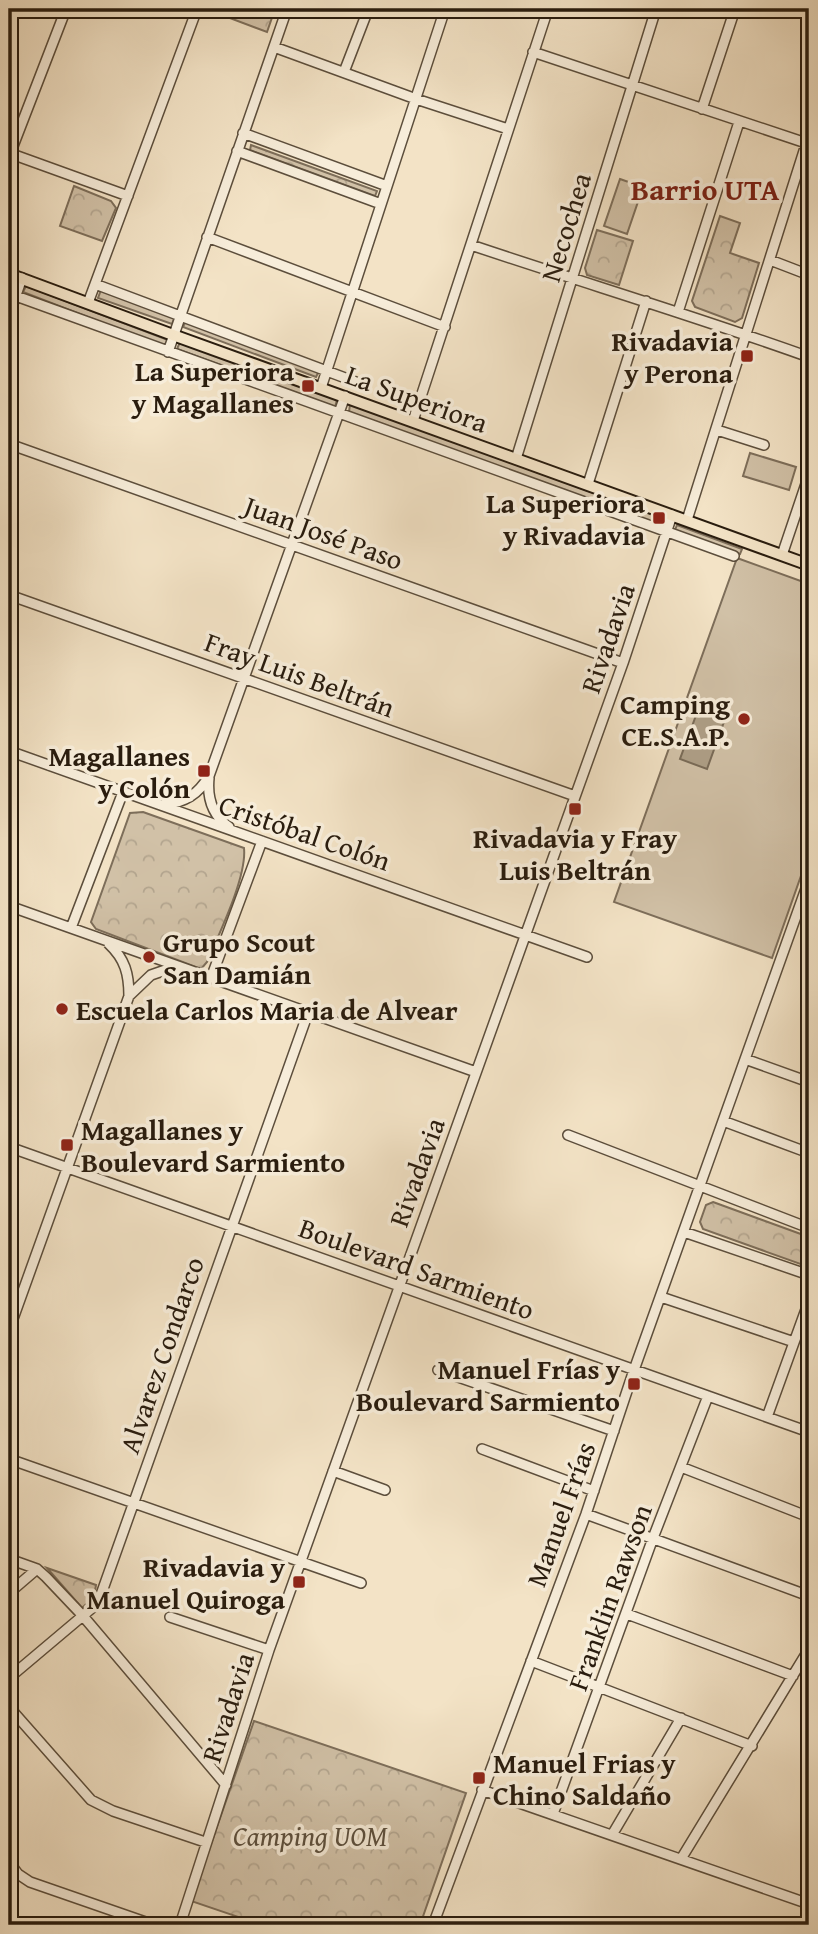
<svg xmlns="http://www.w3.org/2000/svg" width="818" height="1934" font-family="'Gentium Book Plus',serif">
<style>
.green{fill:#d1c1a7;stroke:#7d6e5a;stroke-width:2}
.park{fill:url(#park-crowns);stroke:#7d6e5a;stroke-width:2}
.water{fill:#ae9f87;stroke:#796b57;stroke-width:2}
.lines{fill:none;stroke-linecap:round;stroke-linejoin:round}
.minor-casing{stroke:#5c4e3c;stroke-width:12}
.major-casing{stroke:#291c0e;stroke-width:14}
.minor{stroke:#f7edda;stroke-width:9}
.major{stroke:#f3e3c6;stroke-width:10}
.poi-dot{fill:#8f2418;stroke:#f7edda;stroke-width:2.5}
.labels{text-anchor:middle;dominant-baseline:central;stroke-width:7;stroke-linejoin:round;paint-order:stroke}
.street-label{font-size:28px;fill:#291c0e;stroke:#f7edda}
.poi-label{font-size:28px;font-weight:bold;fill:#291c0e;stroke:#f7edda;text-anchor:end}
.park-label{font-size:28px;font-style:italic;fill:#5b4e3c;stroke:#f7edda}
.neighbourhood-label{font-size:30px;font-weight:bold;fill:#7a1f14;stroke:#f7edda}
</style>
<defs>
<pattern id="park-crowns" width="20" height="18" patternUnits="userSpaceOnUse" patternTransform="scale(1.75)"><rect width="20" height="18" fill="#d1c1a7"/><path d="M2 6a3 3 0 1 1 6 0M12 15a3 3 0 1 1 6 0" fill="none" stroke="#b3a58f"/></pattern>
</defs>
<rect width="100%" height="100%" fill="#f3e3c6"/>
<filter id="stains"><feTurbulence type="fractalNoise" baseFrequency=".00286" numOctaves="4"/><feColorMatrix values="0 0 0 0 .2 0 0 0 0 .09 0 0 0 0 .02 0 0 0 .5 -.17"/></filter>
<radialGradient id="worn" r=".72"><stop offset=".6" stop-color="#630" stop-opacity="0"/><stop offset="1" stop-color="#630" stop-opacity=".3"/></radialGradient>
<path class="green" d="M620 179 643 187 627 234 604 226Z
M26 286 168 340 165 347 23 292Z
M101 290 175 317 172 324 98 298Z
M186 320 319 371 316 377 183 327Z
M180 342 337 400 335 407 177 349Z
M350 404 665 519 662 526 349 412Z
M750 453 796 467 789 490 743 476Z
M677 525 742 549 740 554 675 530Z
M737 558 809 584V853L772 958 614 902Z"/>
<path class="park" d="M221 9H275L267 32 219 14Z
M251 145 377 191 375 196 250 150Z
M74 186 111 201 116 208 102 241 60 226Z
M720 216 740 223 730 253 759 263 742 318 735 322 695 307 692 301Z
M597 230 633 241 619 285 587 275 585 268Z
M143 812 244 848C247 877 219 934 207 962L201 969 96 929 91 922 130 813Z
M713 1202 809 1237V1264L806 1266 703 1229 700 1222 706 1205Z
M47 1568 96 1585 94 1597 82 1608Z
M254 1721 466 1793 420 1925H262L191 1901Z"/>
<path class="water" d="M698 710 725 719 707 769 680 759Z"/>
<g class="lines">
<g class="minor-casing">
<path id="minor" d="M274 47 416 99 508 129
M533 52 809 144
M344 72 366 15
M702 109 735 9
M243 133 387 186
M237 151 381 204
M9 153 128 196
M10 154 66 9
M207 237 445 327
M471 245C584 283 698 317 809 357
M770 260 809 275
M95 284 356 382
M16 296 734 556
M88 303 197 9
M678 312 739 122
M9 315 22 278
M168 352 287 9
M321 388 445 9
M413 421 548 9
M717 430 764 445
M9 444 623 663
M516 459 656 9
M588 484 646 301
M687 520 809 135
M782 555 809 475
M9 595 575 796
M9 751 587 957
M209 778C207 798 212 815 229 827
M164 805C185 802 198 795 209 776L345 396
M9 906 476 1072
M71 928 123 792
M211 978 262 841
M129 996 151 975 177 966
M745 1059 809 1082
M723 1121 809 1153
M568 1135 809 1228
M9 1147 809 1432
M684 1232 809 1275
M661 1297 794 1342
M9 1330 129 996C129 974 125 959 109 944
M438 1370 614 1431
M767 1417 809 1301
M482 1449 594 1491
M9 1459 361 1583
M681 1467 809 1517
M333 1471 385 1490
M586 1514 809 1596
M9 1559 37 1569 46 1577 83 1616 226 1785
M9 1593 37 1569
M627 1614 793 1676
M170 1617 269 1650
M531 1661 752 1746
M9 1678 98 1603 308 1013
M9 1707 91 1800 113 1811 205 1842
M482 1790 809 1904
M553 1814 653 1538 708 1396
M612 1835 681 1718
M681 1859 809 1649
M9 1862 18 1874 30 1882 154 1925
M180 1925 269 1650 623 663 672 515
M433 1925 586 1514 634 1370 809 880"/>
</g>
<g class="major-casing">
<path id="major" d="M9 274 173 335 809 565"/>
</g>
<use href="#minor" class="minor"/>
<use href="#major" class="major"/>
</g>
<g class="poi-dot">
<rect x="740" y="349" width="14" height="14" rx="3.5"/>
<rect x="301" y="379" width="14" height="14" rx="3.5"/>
<rect x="652" y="511" width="14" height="14" rx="3.5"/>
<circle cx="744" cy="719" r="7"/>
<rect x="197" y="764" width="14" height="14" rx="3.5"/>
<rect x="568" y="802" width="14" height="14" rx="3.5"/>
<circle cx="149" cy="957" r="7"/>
<circle cx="62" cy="1009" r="7"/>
<rect x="60" y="1138" width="14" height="14" rx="3.5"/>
<rect x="627" y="1377" width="14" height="14" rx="3.5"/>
<rect x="292" y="1575" width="14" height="14" rx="3.5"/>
<rect x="472" y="1771" width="14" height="14" rx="3.5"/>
</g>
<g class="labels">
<g class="street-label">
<text transform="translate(565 227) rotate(-73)">Necochea</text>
<text transform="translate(417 398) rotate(20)">La Superiora</text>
<text transform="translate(324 532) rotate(20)">Juan José Paso</text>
<text transform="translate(607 638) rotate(-71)">Rivadavia</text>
<text transform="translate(300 674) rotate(20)">Fray Luis Beltrán</text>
<text transform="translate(305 832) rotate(19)">Cristóbal Colón</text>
<text transform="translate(416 1172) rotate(-70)">Rivadavia</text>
<text transform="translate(417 1268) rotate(20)">Boulevard Sarmiento</text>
<text transform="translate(161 1355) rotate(-71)">Alvarez Condarco</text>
<text transform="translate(560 1514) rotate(-70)">Manuel Frías</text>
<text transform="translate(609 1597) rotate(-70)">Franklin Rawson</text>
<text transform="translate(227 1707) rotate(-72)">Rivadavia</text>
</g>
<g class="poi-label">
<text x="733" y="340">Rivadavia<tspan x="733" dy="32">y Perona</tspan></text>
<text x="294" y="370">La Superiora<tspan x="294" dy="32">y Magallanes</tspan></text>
<text x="645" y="502">La Superiora<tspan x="645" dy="32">y Rivadavia</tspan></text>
<text x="730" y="703">Camping<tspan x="730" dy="32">CE.S.A.P.</tspan></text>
<text x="190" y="755">Magallanes<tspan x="190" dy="32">y Colón</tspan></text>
<text x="575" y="837" text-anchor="middle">Rivadavia y Fray<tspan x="575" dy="32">Luis Beltrán</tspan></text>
<text x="163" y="941" text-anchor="start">Grupo Scout<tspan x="163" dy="32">San Damián</tspan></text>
<text x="76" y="1009" text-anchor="start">Escuela Carlos Maria de Alvear</text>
<text x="81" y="1129" text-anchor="start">Magallanes y<tspan x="81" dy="32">Boulevard Sarmiento</tspan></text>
<text x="620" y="1368">Manuel Frías y<tspan x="620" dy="32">Boulevard Sarmiento</tspan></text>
<text x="285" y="1566">Rivadavia y<tspan x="285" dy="32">Manuel Quiroga</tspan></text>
<text x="493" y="1762" text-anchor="start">Manuel Frias y<tspan x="493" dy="32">Chino Saldaño</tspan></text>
</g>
<g class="park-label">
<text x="310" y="1835">Camping UOM</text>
</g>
<g class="neighbourhood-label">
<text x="705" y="189">Barrio UTA</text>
</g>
</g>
<rect width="818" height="1934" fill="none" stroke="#f3e3c6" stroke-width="35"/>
<rect x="10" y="10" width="797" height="1913" fill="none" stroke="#291c0e" stroke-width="3.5"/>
<rect x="18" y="18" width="783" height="1899" fill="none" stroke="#291c0e" stroke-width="2"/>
<rect width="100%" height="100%" filter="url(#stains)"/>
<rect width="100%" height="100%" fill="url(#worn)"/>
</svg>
